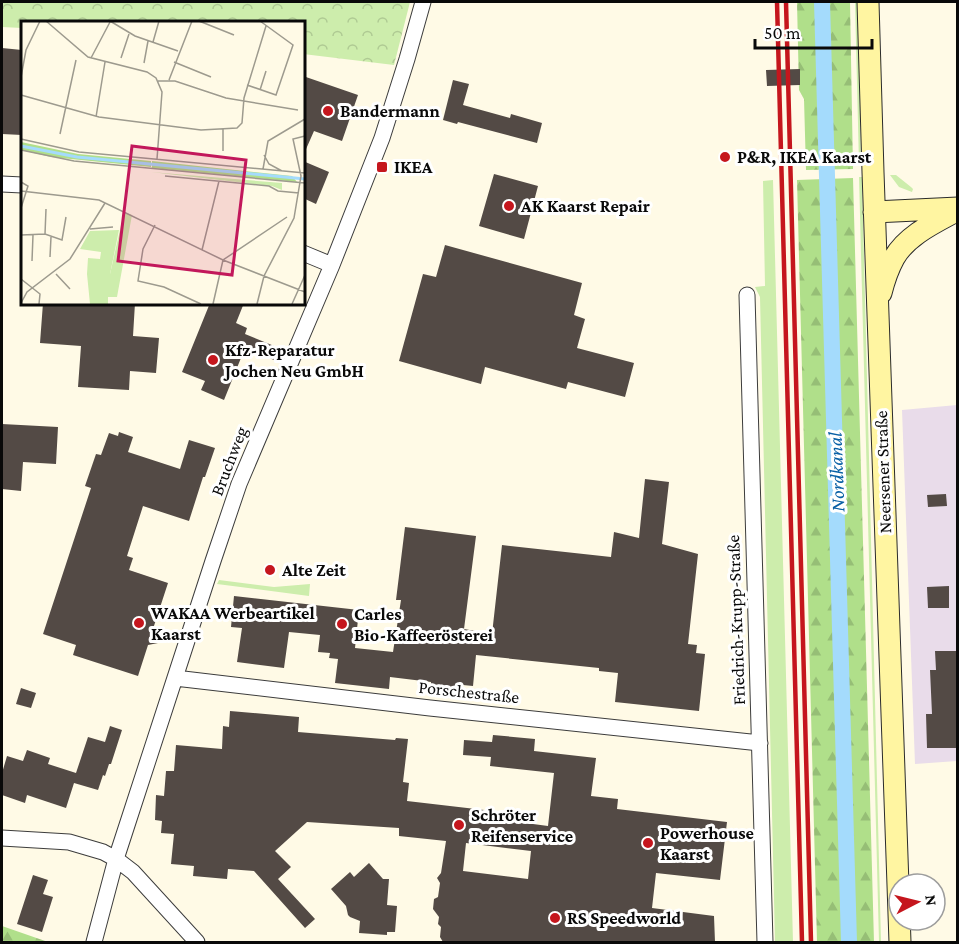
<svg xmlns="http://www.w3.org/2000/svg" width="959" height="944" font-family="'Crimson Pro',serif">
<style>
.industrial{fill:#e9dcea}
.grass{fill:#cdedac}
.forest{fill:url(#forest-firs)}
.park{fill:url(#park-crowns)}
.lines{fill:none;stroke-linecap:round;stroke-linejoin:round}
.canal{stroke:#a4dbfc;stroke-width:16}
.building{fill:#534a45;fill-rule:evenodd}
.street-casing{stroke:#3c3c3c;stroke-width:17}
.secondary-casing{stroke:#2b2b2b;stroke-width:23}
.street{stroke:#fff;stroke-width:15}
.secondary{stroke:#fff5a1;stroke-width:21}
.rail{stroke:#c5161d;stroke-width:4.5}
.poi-dot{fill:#c5161d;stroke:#fff;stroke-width:2}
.labels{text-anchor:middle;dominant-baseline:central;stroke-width:6;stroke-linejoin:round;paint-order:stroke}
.poi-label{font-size:18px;font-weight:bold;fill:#090909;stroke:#fff;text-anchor:start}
.street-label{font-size:18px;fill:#090909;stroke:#fff}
.water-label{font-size:20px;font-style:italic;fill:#0960a5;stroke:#fff}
.inset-river{fill:none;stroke:#a4dbfc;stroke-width:3}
.inset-road{fill:none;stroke:#9d9a8e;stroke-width:1.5}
.view{fill:#c2185b;fill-opacity:0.15;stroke:#c2185b;stroke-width:3}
.inset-edge{fill:none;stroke:#090909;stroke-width:3}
</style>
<defs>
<pattern id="forest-firs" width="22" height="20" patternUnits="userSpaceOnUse" patternTransform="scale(1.5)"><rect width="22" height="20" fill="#b0df8a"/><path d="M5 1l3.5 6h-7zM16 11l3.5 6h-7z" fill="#96be76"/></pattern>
<pattern id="park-crowns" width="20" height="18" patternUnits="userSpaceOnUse" patternTransform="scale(1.5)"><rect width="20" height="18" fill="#cdedac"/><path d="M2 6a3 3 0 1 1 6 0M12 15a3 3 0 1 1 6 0" fill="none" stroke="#afca93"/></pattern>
</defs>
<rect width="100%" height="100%" fill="#fffae6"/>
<path class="industrial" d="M957 405V761L915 764 902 410Z"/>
<path class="grass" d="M855 2H858L861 165H859Z
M890 175H896L911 187 913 189 912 192 899 187Z
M859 177H862L881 942H879Z
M773 180 793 942H775L760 297 755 287 765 286 763 181Z
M219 580 274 587 310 584 309 596 217 584Z"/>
<path class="forest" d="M797 2H850L853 169 806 170 804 99 799 90Z
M853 178 874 942H817L797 180Z
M2 926 48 942H2Z"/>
<path class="park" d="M2 2H410L394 65 303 54V22H22V28L2 27Z"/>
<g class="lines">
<path class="canal" d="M822 2 849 942"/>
</g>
<path class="building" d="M2 48 22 50V135L2 134Z
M800 69V85L767 86 766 70Z
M303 76 358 95 342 141 314 131 303 156Z
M453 80 469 84 463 105 510 118 511 114 542 123 537 143 458 122 457 124 443 120Z
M303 161 329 172 316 204 303 198Z
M494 174 538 186 524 239 479 226Z
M445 245 582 283 574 315 585 319 577 348 634 363 625 397 568 382 566 389 485 367 481 384 399 361 423 274 436 277Z
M43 303H135L133 336 159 338 156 373 130 371 129 390 78 387 81 346 40 343Z
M210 303H244L236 323 247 328 245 334 279 348 274 360 245 348 224 400 201 390 205 381 182 372Z
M2 424 58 427 56 464 23 462 21 491 2 489Z
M119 432 133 437 128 452 180 469 189 440 215 448 205 477H203L189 521 143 506 127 556 133 558 129 570 168 583 151 635 158 643 148 645 138 676 73 655 76 645 43 634 91 488 85 486 96 454 101 455 109 433 118 436Z
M645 479 669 482 662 544 698 554 688 644 697 645 696 653 705 654 699 711 615 702 618 673 599 671V668L476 655 473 686 463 685V688L431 685V682L390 677 389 689 335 683 338 659 329 658 330 653 318 652 320 635 289 632 284 668 237 662 242 628 231 627 234 596 359 610 355 648 393 652 401 600H396L405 527 476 536 464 629 492 634 502 545 611 557 614 532 639 538Z
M946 494 947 506 928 507 927 495Z
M949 586V608H928L927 587Z
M935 651H957V748H927L926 714H932L930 670H936Z
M21 688 36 693 31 708 16 704Z
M230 711 299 717 298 732 395 740 396 738 408 739 403 782 409 783 407 801 519 814 518 822 548 826 554 773 490 766 491 757 463 755 464 740 492 742 493 735 535 739 534 751 596 758 591 796 618 799 617 809 727 822 720 880 656 873 652 908 714 916 715 942H443L440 937 441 927 438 924 439 917 433 909 434 899 438 897 440 883 437 878 441 873 446 841 399 836V828L307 822 275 851 291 867 278 879 315 919 305 928 254 871 228 869 227 879 193 876 194 866 171 864 174 834 161 833 162 821 155 820 156 795 164 796 166 771H174L176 745 222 749 223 726 229 727ZM466 843 531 851 528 879 463 871Z
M110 726 122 730 111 764H109L105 776 103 775 98 790 74 783 66 808 27 795 25 803 2 795V773L7 756 23 761 27 750 50 758 48 764 76 773 88 737 105 742Z
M369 863 383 879H389L387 905 397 906 395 932H387V935L359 933 360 921 350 917 348 915 346 906 331 889 350 872 354 877Z
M33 875 48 880 43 894 53 897 42 932 17 924Z"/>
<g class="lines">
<g class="street-casing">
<path id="street" d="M2 184 22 185
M303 253 332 265
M747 295 765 942
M175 678 430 708 760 743
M2 838 69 842 103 852 116 859 133 872 197 942
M94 942 116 859 213 561 239 484 332 265 382 138 407 59 423 2"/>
</g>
<g class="secondary-casing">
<path id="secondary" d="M868 2 873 172 900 942
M874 212 958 208
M881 293C884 281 888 269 894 258 907 235 936 222 958 210"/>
</g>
<use href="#street" class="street"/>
<use href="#secondary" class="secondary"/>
<path class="rail" d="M777 2 802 942
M786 2 811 942"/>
</g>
<g class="poi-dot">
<circle cx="328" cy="111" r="6"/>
<circle cx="725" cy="157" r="6"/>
<rect x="376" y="161" width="12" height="12" rx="3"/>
<circle cx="509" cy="206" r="6"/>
<circle cx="213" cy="360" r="6"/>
<circle cx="270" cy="570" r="6"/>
<circle cx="139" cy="623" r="6"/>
<circle cx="342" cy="624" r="6"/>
<circle cx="459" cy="825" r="6"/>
<circle cx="648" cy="843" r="6"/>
<circle cx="555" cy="918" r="6"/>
</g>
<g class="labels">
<g class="poi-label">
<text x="340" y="111">Bandermann</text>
<text x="737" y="157">P&amp;R, IKEA Kaarst</text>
<text x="394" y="167">IKEA</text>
<text x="521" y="206">AK Kaarst Repair</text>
<text x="225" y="350">Kfz-Reparatur<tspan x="225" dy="21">Jochen Neu GmbH</tspan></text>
<text x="282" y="570">Alte Zeit</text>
<text x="151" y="613">WAKAA Werbeartikel<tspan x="151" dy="21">Kaarst</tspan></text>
<text x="354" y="614">Carles<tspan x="354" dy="21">Bio-Kaffeerösterei</tspan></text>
<text x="471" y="815">Schröter<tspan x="471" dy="21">Reifenservice</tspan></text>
<text x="660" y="833">Powerhouse<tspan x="660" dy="21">Kaarst</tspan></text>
<text x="567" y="918">RS Speedworld</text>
</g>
<g class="street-label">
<text transform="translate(229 461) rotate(-69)">Bruchweg</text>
<text transform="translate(883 472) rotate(-92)">Neersener Straße</text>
<text transform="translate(736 620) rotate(-92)">Friedrich-Krupp-Straße</text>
<text transform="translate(469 692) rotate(6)">Porschestraße</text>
</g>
<g class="water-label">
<text transform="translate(836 472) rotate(-92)">Nordkanal</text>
</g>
</g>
<g transform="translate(21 21)">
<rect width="284" height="284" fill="#fffae6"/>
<path d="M130 151 261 162V169L251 165ZM98 209 89 253H66L67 237 79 238 80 231 59 228 69 210Z" fill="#cdedac"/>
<path d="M0 121 57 133 130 140V146L30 136 0 129ZM131 140 271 155 276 161 131 147Z" fill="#b0df8a"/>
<path d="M103 191 111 194 96 276H87V283H69L66 253H89Z" fill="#cdedac"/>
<path class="inset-river" d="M0 125 56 136 284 158"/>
<path class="inset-road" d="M25 0 67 36 126 51 135 57 141 71 136 138M89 0 114 15 157 30M178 0 213 14M132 21 138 0M70 37 89 1M100 37 108 13M153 41 190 56M123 42 127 20M0 56 5 29 19 0M148 59 171 0M137 60H154L205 77 277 89M226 64 255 74 272 24 239 0M239 69 245 50M0 74 78 96 180 109 216 107 221 102 223 77 245 5M75 96 84 41M202 108V130M39 113 55 39M0 118 58 131 284 152M0 129 53 140 284 162M243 134 248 143 261 150M242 148 247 120 284 98M144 155 248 165 257 170 278 172M0 161 7 165 0 187M0 170 78 179 202 239 284 271M134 204 122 228 117 260 143 266 180 283M69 208 92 206M24 213 25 188M0 214 24 213 41 219 45 196M181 229 198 160M29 236 30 216M11 240 12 214M35 253 49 268M0 258 19 273 18 283M0 282 6 271 49 238 84 182M192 283 202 239 266 196M236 283 243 255 273 197 280 155 272 118 284 115M271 283 284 254"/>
<path class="view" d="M111 125 225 139 211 254 97 240Z"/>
<rect width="284" height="284" class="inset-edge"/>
</g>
<rect width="959" height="944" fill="none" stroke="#090909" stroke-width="6"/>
<g transform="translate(917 902) rotate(83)"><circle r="28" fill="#ffffff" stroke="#9d9d9d" stroke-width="1.5"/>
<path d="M0-4.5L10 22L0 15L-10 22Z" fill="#c5161d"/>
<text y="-9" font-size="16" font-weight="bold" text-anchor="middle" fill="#090909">N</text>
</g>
<path d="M755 39v9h117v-9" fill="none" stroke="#090909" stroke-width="3"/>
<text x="764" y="39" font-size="18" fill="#090909" stroke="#ffffff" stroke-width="4.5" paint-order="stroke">50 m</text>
</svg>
